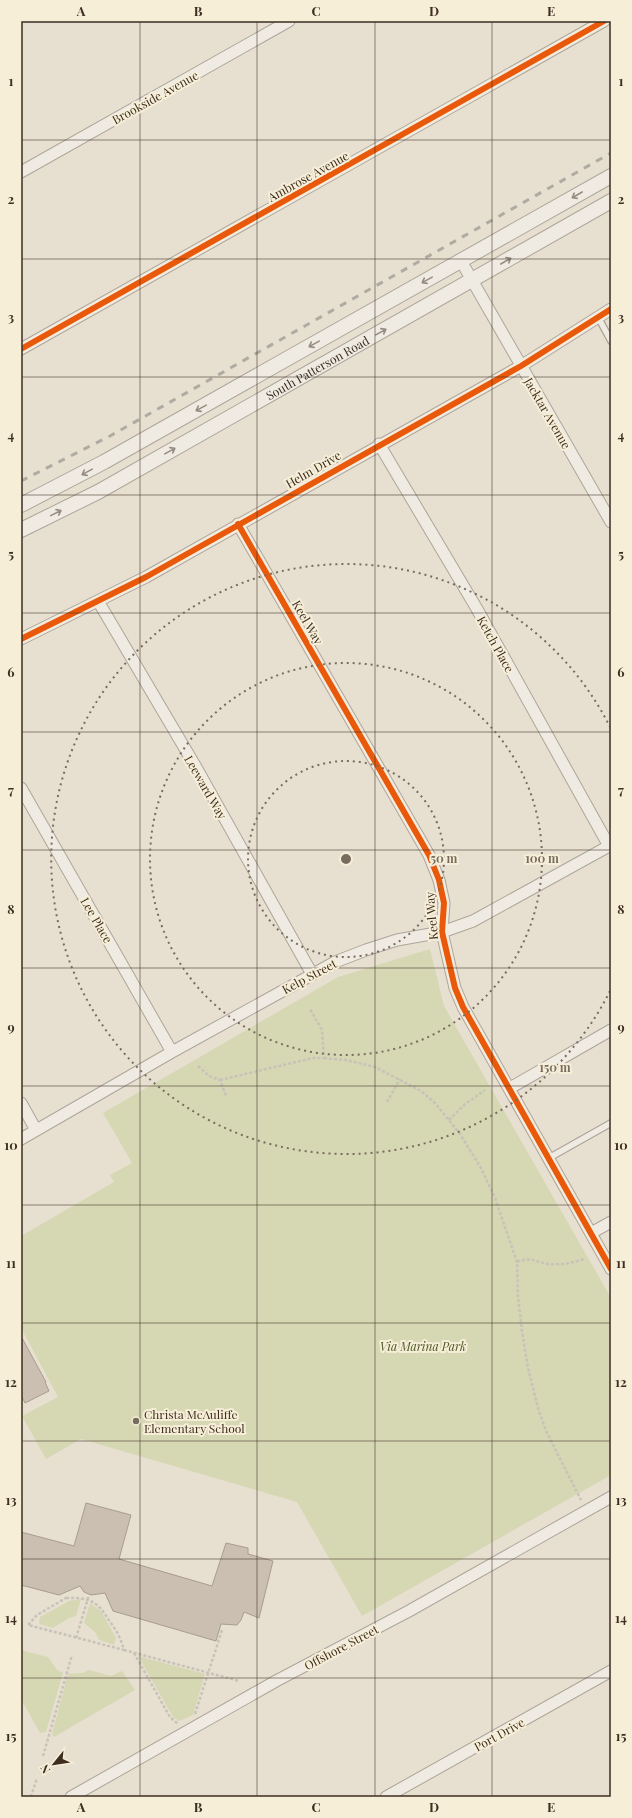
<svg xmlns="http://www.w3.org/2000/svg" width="632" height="1818" font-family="'Playfair Display',serif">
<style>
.green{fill:#d6d7b3}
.building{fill:#cbbfb2;stroke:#a89c90}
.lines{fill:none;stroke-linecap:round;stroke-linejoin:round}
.service-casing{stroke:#ada599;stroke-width:8}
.minor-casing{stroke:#ada599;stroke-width:13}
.tertiary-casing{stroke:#ada599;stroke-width:16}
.path{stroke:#c8c2b9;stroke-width:2.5;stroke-dasharray:3 2;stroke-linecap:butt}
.service{stroke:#efebe3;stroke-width:5.5}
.minor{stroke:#efebe3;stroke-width:11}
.tertiary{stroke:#efebe3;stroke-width:14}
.rail{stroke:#afaaa2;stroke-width:3;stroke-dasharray:7 7;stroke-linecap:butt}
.cycleway-casing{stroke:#f7eed8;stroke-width:8}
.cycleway{stroke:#e8590c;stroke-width:6}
.oneway{stroke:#968c82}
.grid{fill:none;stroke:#3d2e20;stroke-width:1;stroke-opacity:0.55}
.ring{fill:none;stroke:#786c5e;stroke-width:2;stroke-dasharray:2 4}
.poi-dot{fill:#786c5e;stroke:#f7eed8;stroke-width:1.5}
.labels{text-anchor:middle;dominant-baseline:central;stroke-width:4;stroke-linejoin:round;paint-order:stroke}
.street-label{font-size:12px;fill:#3d2e20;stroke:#f7eed8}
.park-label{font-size:12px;font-style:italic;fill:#4d5a26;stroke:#f7eed8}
.poi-label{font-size:12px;fill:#3d2e20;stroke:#f7eed8;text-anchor:start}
.centre{fill:#786c5e;stroke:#f7eed8;stroke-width:2}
.ring-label{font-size:12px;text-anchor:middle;font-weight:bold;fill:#786c5e;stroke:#f7eed8;stroke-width:4;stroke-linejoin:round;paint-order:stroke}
.neatline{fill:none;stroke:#3d2e20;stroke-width:1.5}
.grid-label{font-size:13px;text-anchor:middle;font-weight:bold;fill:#3d2e20}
</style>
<rect width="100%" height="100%" fill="#e7e0d1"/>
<path class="green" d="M430 949 444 1006 611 1298V1475L362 1616 297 1502 81 1439 46 1459 22 1416 58 1397 21 1328V1236L114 1182 110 1175 132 1163 103 1113 338 977Z
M81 1599 76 1616 69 1618 53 1628 39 1624 40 1617 69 1601Z
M90 1603 101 1611 116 1638 114 1645 99 1640 95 1632 84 1623Z
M21 1646 24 1651 48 1657 57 1670 63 1673 46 1732 40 1733 21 1699Z
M138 1656 205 1674 193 1715 179 1721 173 1717Z
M89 1670 111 1676 122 1671 135 1690 54 1737 52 1734 68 1674 82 1673Z"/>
<path class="building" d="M21 1336 46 1382H45L49 1391 25 1403 21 1395Z
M86 1503 131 1515 119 1559 212 1586 226 1543 248 1548V1554L273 1561 259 1618 244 1612 241 1620 237 1625 221 1624 216 1641 113 1611 105 1593 91 1595 84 1592 80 1586 59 1595 21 1585V1532L74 1546Z"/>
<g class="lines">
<g class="service-casing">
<path id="service" d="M598 317 611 341
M549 1158 611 1123"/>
</g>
<g class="minor-casing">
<path id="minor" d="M21 172 289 21
M461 261 611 522
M21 349 604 21
M379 444 477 609 609 846
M238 524 429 855 439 880 444 903 442 932 455 988 463 1007 611 1269
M98 601 197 769 312 974
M21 639 146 577 521 366 611 309
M21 788 172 1052
M510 1088 611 1030
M21 1103 36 1130
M21 1139 172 1052 335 962 366 950 397 940 442 932 473 921 611 845
M591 1233 611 1222
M71 1797 276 1681 409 1611 611 1497
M386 1797 611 1671"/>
</g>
<g class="tertiary-casing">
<g id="tertiary">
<path d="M21 505 104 462 611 176"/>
<path id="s1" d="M21 530 98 492 611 201"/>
</g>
</g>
<path class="path" d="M324 1058 346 1060 375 1067 421 1091 435 1103 460 1134 481 1168 495 1198 517 1262 518 1297 522 1331 528 1368 538 1408 546 1431 581 1500
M198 1066 209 1076 220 1080 226 1096
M220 1080 313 1058H324L322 1030 310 1009
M387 1102 400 1079
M449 1120 464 1105 485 1090
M517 1262C532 1256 534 1262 549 1264 561 1265 572 1263 584 1259
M66 1598C91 1597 98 1602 110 1622 117 1631 121 1639 124 1650L28 1625 37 1615Z
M76 1638 89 1595
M124 1650 239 1681
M134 1653 170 1717 178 1724
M195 1714 222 1630
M43 1756 72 1655
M31 1797 37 1778"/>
<use href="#service" class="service"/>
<use href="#minor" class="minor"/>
<use href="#tertiary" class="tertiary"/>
<path class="rail" d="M21 481 110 436 611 153"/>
<g class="cycleway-casing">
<path id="cycleway" d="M21 349 604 21
M238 524 429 855 439 880 444 903 442 932 455 988 463 1007 611 1269
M21 639 146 577 521 366 611 309"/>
</g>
<use href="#cycleway" class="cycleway"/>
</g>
<defs><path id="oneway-shaft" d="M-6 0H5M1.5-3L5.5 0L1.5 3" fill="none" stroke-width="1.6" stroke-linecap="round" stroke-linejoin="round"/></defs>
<g class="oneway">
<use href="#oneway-shaft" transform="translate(577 195) rotate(150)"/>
<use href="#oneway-shaft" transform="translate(506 261) rotate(-30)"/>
<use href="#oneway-shaft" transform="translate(427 280) rotate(151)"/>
<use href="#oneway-shaft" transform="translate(381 332) rotate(-29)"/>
<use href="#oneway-shaft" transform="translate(314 344) rotate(151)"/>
<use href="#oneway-shaft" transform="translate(201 408) rotate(151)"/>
<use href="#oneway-shaft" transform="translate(170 451) rotate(-29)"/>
<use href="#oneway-shaft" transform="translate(87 472) rotate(151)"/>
<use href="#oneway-shaft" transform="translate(56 513) rotate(-26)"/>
</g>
<path class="grid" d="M140 21V1797M257 21V1797M375 21V1797M492 21V1797M21 140H611M21 259H611M21 377H611M21 495H611M21 613H611M21 732H611M21 850H611M21 968H611M21 1086H611M21 1205H611M21 1323H611M21 1441H611M21 1559H611M21 1678H611"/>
<g class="ring">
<circle cx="346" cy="859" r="98"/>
<circle cx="346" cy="859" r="196"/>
<path d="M610 991A295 295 0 1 1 610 727"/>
</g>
<circle class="poi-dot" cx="136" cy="1421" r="4"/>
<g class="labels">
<g class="street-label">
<text transform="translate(155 97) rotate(-29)">Brookside Avenue</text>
<text transform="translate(308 176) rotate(-29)">Ambrose Avenue</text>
<text stroke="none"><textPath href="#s1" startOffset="338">South Patterson Road</textPath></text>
<text transform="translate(548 413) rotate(60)">Jacktar Avenue</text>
<text transform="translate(313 469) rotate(-30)">Helm Drive</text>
<text transform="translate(308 622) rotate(60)">Keel Way</text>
<text transform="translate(496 644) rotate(61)">Ketch Place</text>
<text transform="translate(206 787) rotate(60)">Leeward Way</text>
<text transform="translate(431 916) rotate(-95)">Keel Way</text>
<text transform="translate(97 920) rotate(60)">Lee Place</text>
<text transform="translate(309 976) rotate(-28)">Kelp Street</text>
<text transform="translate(341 1647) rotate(-28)">Offshore Street</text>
<text transform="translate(499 1734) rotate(-29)">Port Drive</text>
</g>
<g class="park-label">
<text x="423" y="1346">Via Marina Park</text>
</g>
<g class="poi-label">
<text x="144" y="1414">Christa McAuliffe<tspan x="144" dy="14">Elementary School</tspan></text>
</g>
</g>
<circle cx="346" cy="859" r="6" class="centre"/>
<g class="ring-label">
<text x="444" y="863">50 m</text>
<text x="542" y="863">100 m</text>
<text x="555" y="1072">150 m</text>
</g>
<rect width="632" height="1818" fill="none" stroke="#f7eed8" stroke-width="44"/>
<g transform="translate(54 1764) rotate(240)" stroke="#f7eed8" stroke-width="3" paint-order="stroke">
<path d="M0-3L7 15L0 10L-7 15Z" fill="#3d2e20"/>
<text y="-6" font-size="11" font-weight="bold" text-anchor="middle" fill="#3d2e20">N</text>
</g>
<rect x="22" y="22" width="588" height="1774" class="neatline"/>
<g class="grid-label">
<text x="81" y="16">A</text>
<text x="198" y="16">B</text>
<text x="316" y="16">C</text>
<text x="434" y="16">D</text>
<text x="551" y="16">E</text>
<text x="11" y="86">1</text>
<text x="621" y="86">1</text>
<text x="11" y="204">2</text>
<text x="621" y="204">2</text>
<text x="11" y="322">3</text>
<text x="621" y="322">3</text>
<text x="11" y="440">4</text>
<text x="621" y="440">4</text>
<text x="11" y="559">5</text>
<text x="621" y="559">5</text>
<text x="11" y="677">6</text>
<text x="621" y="677">6</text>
<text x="11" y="795">7</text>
<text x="621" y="795">7</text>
<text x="11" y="914">8</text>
<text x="621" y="914">8</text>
<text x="11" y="1032">9</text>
<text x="621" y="1032">9</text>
<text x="11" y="1150">10</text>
<text x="621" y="1150">10</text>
<text x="11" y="1268">11</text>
<text x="621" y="1268">11</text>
<text x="11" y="1387">12</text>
<text x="621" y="1387">12</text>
<text x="11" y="1505">13</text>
<text x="621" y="1505">13</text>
<text x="11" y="1623">14</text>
<text x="621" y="1623">14</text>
<text x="11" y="1741">15</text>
<text x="621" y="1741">15</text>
<text x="81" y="1812">A</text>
<text x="198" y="1812">B</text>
<text x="316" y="1812">C</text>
<text x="434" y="1812">D</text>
<text x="551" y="1812">E</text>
</g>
</svg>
